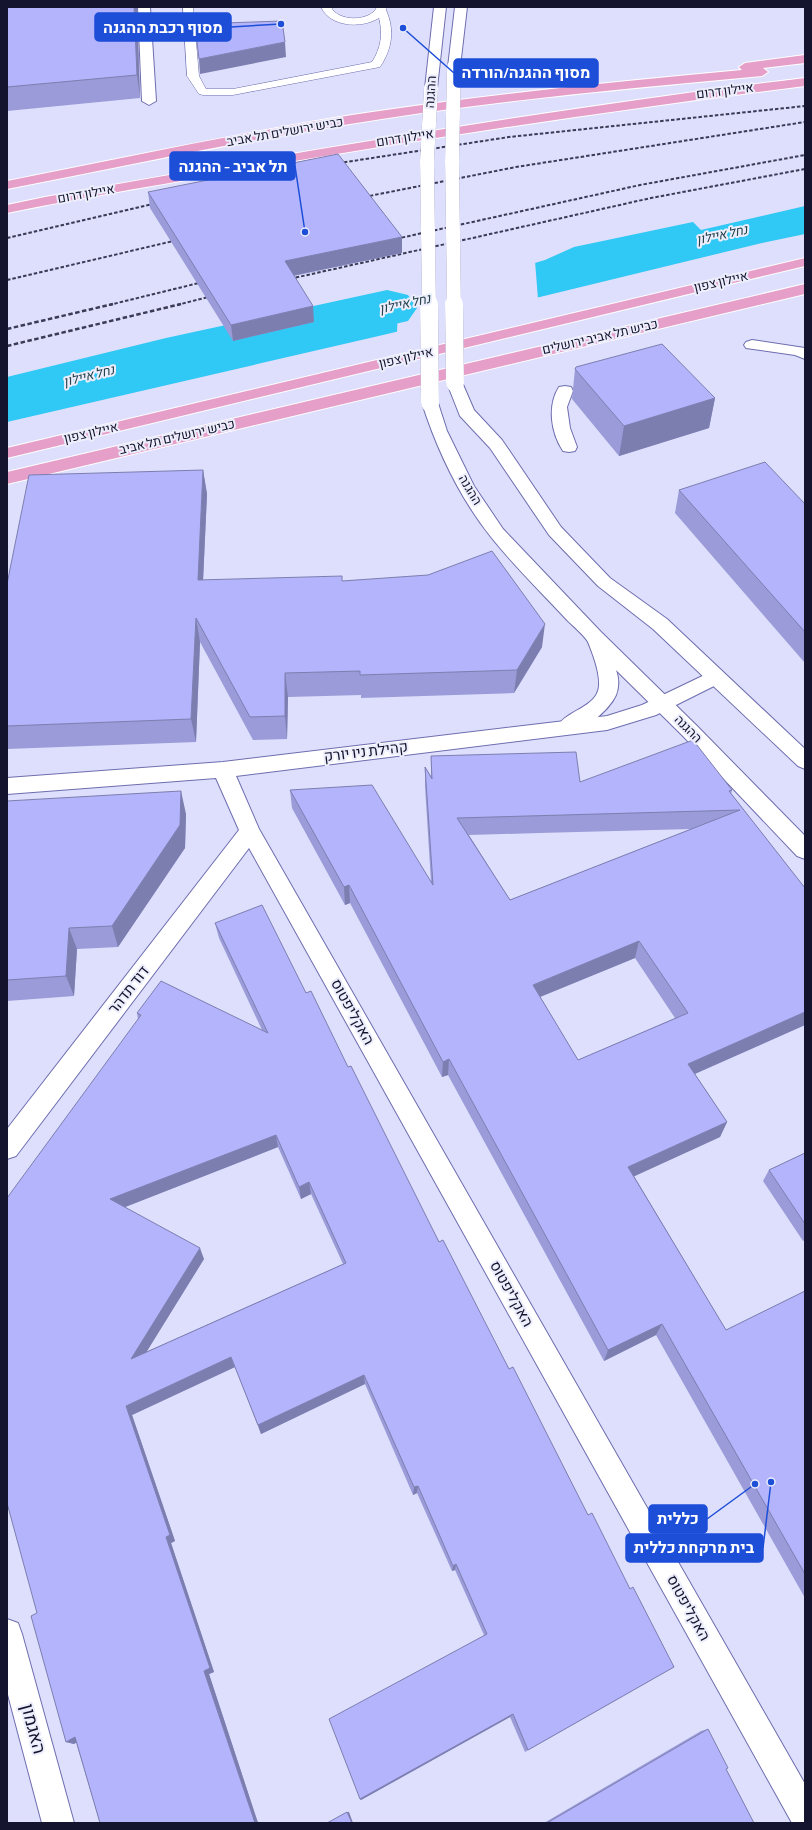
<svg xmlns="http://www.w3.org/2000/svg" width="812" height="1830" font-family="'Sofia Sans Condensed',Heebo,sans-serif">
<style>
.water{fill:#30c8f5}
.pier{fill:#dddffc}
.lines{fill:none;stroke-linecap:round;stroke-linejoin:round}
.river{fill:#30c8f5;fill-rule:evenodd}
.lane-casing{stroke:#6e6daf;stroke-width:1}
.street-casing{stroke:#6e6daf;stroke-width:2}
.secondary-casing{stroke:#6e6daf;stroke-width:2}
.highway-casing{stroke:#fff;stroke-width:2}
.lane{fill:#fff;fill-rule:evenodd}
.street{fill:#fff;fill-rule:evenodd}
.secondary{fill:#fff;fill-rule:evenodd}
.highway{fill:#e69fc9;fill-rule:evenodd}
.rail-far1{stroke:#3c3b56;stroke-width:2;stroke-dasharray:3.5 2;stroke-linecap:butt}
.rail{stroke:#3c3b56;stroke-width:2.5;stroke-dasharray:4.5 2.5;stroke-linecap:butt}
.secondary-bridge-far1-casing{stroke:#6e6daf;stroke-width:14;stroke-linecap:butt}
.secondary-bridge-casing{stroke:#6e6daf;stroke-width:18;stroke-linecap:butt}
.secondary-bridge-far1{stroke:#fff;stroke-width:14}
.secondary-bridge{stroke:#fff;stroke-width:18}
.wall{fill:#9a9bd8;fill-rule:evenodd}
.shaded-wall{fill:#7d7eb0}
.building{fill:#b3b4fb;stroke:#7d7eb0;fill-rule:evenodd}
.labels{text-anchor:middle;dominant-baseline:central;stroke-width:4;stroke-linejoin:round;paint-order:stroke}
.far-street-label{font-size:13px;fill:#15142e;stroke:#edeefc}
.far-water-label{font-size:13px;font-style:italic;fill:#24414c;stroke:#edeefc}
.street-label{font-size:15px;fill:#15142e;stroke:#edeefc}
.near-street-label{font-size:18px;fill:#15142e;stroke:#edeefc}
.leader{fill:none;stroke:#1d4ed8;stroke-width:1.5}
.callout-dot{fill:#1d4ed8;stroke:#edeefc;stroke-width:1.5}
.callout{fill:#1d4ed8;stroke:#1d4ed8;stroke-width:1.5}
.callout-label{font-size:16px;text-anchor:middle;font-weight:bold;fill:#fff}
</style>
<rect width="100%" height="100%" fill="#dddffc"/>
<path class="water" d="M805 206V234L762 243 383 335 7 422V386L100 368 105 376 437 292 545 260 574 247 693 222 701 230Z"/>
<path class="pier" d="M535 261 538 299 397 334 398 299Z"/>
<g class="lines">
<path class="river" d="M387 290 408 295 417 308 408 321 172 374 7 417V377L166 338Z"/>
<g class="lane-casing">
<path id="lane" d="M183 7H193L199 76 206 89H233L372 62C381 48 383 34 379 18 361 29 330 27 321 7H331C338 22 370 22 377 7H387L386 10C395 30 392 49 380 67L233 95H203L199 94 187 76Z"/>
</g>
<g class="street-casing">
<path id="street" d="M138 7H150L156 101 149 105 142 101Z
M752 340 805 348V359L795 355 746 348 744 345 746 342Z
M565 386 571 387 573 391 567 407 570 428 577 447 575 451 569 452 563 451C551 433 547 406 559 387Z
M715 670 722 672 725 677 722 682 656 715 607 730 236 776 259 829 805 1784V1823H792L249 848 16 1156 7 1159V1129L239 830 216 778 7 794V778L223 762 607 716 642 705Z
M7 1619 18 1623 22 1634 74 1823H42L7 1691Z"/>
</g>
<g class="secondary-casing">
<path id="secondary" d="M434 7H446L437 88 431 92 425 88Z
M455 7H467L460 67 454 71 448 67Z
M455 378 461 380 474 410 502 440 561 527 610 578 667 619 805 749V769L798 766 653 629 598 586 549 535 490 448 460 416 447 383 449 380Z
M430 398 436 399 438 403 447 431 474 486 503 529 601 632 697 726 805 836V859L797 856 683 736 616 670C619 678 619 687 616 695 609 711 577 738 560 732L557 727C566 710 597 708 599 686 600 673 593 654 588 642 585 636 572 625 567 620 542 593 514 566 491 537 460 498 437 450 422 403L424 399Z"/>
</g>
<g class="highway-casing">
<path id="highway" d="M805 55V63L763 68 768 72 762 76C624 89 487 101 350 124 235 142 121 167 7 189V181C122 158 236 134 352 115 481 95 612 82 742 70L739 67 745 63Z
M805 78V86C626 108 448 135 271 165 183 181 94 195 7 213V205L45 197C298 152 550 109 805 78Z
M805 258V266L7 458V448Z
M805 284V294L7 484V472Z"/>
</g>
<use href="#lane" class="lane"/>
<use href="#street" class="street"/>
<use href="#secondary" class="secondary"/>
<use href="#highway" class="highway"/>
<path class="rail-far1" d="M333 164 509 137 805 106
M359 198 516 167 805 122
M7 238 161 202
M391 240 640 185 805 155
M7 280 182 239
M285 280 651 198 805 169
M109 305 207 281
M177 305 216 295"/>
<path class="rail" d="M7 329 113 304
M7 346 181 304"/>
<g class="secondary-bridge-far1-casing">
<path id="secondary-bridge-far1" d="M429 305 427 161 431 88
M454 305 452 161 454 67"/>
</g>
<g class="secondary-bridge-casing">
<path id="secondary-bridge" d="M429 304 430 403
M454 304 455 383"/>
</g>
<use href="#secondary-bridge-far1" class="secondary-bridge-far1"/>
<use href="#secondary-bridge" class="secondary-bridge"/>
</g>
<path class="wall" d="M7 7H137L140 98 7 111Z
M148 192 402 253 294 276 314 322 233 341 150 208Z
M575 369 715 398 709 428 619 456 572 399Z
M203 470 207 494 203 580 542 647 514 693 361 698V695L288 697 287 739 253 740 200 642 196 742 7 749V584Z
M679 490 805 504V663L675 513Z
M431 756 580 782 732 790 731 794 805 888V1025L695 1074 727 1122 720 1137 634 1176 726 1330 805 1291V1598L656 1335 604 1361 448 1075 442 1077 350 903 345 905 292 808 290 790 431 882 425 786V767L431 776ZM691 829 510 900 469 835 539 833ZM635 958 675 1018 578 1060 540 997Z
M7 801 186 814 185 848 118 947 77 949 74 996 7 1001Z
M215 923 306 993 348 1067 439 1242 509 1369 588 1515 674 1667 525 1752 510 1717 361 1800 360 1799 484 1635 455 1570 452 1571 417 1493 413 1495 365 1384 261 1434 235 1367 132 1415 175 1541 171 1543 214 1672 209 1674 258 1823H100L76 1742 74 1744 66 1742 37 1613 138 1019 137 1013 262 1030 219 938ZM278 1147 301 1199 311 1194 343 1264 146 1352 204 1259 125 1207Z
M805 1153V1240L803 1241 763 1181 769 1170Z
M708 1729 726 1769 754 1823H544L701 1731Z"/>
<path class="shaded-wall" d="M134 7H137L140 98 137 75Z
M285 42 286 57 200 74 199 59Z
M402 237V253L286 277 285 261Z
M313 306 314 322 233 341 231 325Z
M715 398 709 428 619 456 624 426Z
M203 470 207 494 202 604 198 580Z
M196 618 200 642 196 742 191 719Z
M545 624 542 647 514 693 517 670Z
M285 673 288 697 287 739 285 716Z
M181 791 186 814 185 848 118 947 112 926Z
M349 885 350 903 345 905 344 887Z
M69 928 77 949 74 996 66 976Z
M639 941 635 958 530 1001 533 985Z
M805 1012V1025L683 1079 688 1064Z
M449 1059 448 1075 442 1077 443 1062Z
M727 1122 720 1137 624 1181 628 1167Z
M276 1135 278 1147 115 1211 110 1199Z
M309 1182 311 1194 301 1199 299 1187Z
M200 1248 204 1259 136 1369 131 1359Z
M662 1324 656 1335 604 1361 608 1350Z
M231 1357 235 1367 132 1415 175 1541 171 1543 214 1672 209 1674 258 1823H255L204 1671 126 1406Z
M364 1375 365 1384 261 1434 258 1425Z
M418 1486 417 1493 413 1495 414 1487Z
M456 1564 455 1570 452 1571 453 1566Z
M513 1714 510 1717 361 1800 360 1799Z
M75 1737 82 1739 74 1744 66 1742Z
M347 1812H349L353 1823H352Z"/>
<path class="building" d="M7 7H134L137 75 7 87Z
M282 21 285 42 199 59 195 24Z
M338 154 402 237 285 261 313 306 231 325 148 192Z
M662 344 715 398 624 426 575 369 576 367Z
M765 462 805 504V632L679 490Z
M203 470 198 580 342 576V581L428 575 492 551 545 624 517 670 360 675V671L285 673V716L250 717 196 618 191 719 7 726V584L29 475Z
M693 740 732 790 729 791 805 888V1012L688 1064 727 1122 628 1167 726 1330 805 1291V1574L662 1324 608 1350 449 1059 443 1062 349 885 344 887 290 790 372 785 433 885 425 767 432 779 431 756 576 752 580 782ZM740 810 510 900 457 818ZM639 941 688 1013 578 1060 533 985Z
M181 791 180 825 112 926 69 928 66 976 7 980V801Z
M262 905 306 993 311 991 348 1067 351 1066 439 1242 443 1240 509 1369 513 1367 588 1515 592 1513 630 1589 633 1587 674 1667 528 1750 513 1714 360 1799 329 1719 487 1634 456 1564 453 1566 418 1486 414 1487 364 1375 258 1425 231 1357 126 1406 170 1535 166 1537 210 1668 204 1671 255 1823H100L75 1737 66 1742 31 1616 37 1613 7 1503V1198L141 1015 137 1013 161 981 268 1033 215 923ZM276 1135 299 1187 309 1182 346 1263 131 1359 200 1248 110 1199Z
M805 1153V1224L769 1170Z
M708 1729 728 1768 726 1769 754 1823H547Z
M347 1812 352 1823H327Z"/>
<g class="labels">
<g class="far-street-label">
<text transform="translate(725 91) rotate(-7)">איילון דרום</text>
<text transform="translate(431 92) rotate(-86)">ההגנה</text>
<text transform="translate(285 132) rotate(-10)">כביש ירושלים תל אביב</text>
<text transform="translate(405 138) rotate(-9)">איילון דרום</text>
<text transform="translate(86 194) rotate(-10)">איילון דרום</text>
<text transform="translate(721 282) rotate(-13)">איילון צפון</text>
<text transform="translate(600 337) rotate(-13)">כביש תל אביב ירושלים</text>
<text transform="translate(406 358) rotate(-13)">איילון צפון</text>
<text transform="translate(91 433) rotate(-13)">איילון צפון</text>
<text transform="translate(177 437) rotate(-13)">כביש ירושלים תל אביב</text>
<text transform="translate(470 490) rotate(59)">ההגנה</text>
<text transform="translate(688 729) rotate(45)">ההגנה</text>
</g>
<g class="far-water-label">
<text transform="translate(722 235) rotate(-12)">נחל איילון</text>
<text transform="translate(405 304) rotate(-12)">נחל איילון</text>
<text transform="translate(89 376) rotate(-14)">נחל איילון</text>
</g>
<g class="street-label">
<text transform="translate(366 752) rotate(-7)">קהילת ניו יורק</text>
<text transform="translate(129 990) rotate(-52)">דוד תדהר</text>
<text transform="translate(352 1012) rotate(61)">האקליפטוס</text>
<text transform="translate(511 1294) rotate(61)">האקליפטוס</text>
<text transform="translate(688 1608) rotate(61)">האקליפטוס</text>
</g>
<g class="near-street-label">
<text transform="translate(33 1729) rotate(75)">האגמון</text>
</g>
</g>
<path class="leader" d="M281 24L231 27M403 28L454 73M305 232L295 166M755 1484L707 1519M771 1482L763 1548"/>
<g class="callout-dot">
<circle cx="281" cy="24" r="4"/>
<circle cx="403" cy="28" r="4"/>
<circle cx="305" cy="232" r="4"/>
<circle cx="755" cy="1484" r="4"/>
<circle cx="771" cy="1482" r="4"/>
</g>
<g class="callout">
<rect x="95" y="13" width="136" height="28" rx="4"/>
<rect x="454" y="59" width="144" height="28" rx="4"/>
<rect x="170" y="152" width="125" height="28" rx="4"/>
<rect x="649" y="1505" width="58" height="28" rx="4"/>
<rect x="626" y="1534" width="137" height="28" rx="4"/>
</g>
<g class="callout-label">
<text x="163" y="33">מסוף רכבת ההגנה</text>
<text x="526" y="78">מסוף ההגנה/הורדה</text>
<text x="233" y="172">תל אביב - ההגנה</text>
<text x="678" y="1524">כללית</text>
<text x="694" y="1553">בית מרקחת כללית</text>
</g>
<rect width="812" height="1830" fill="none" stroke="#15142e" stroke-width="16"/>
</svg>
